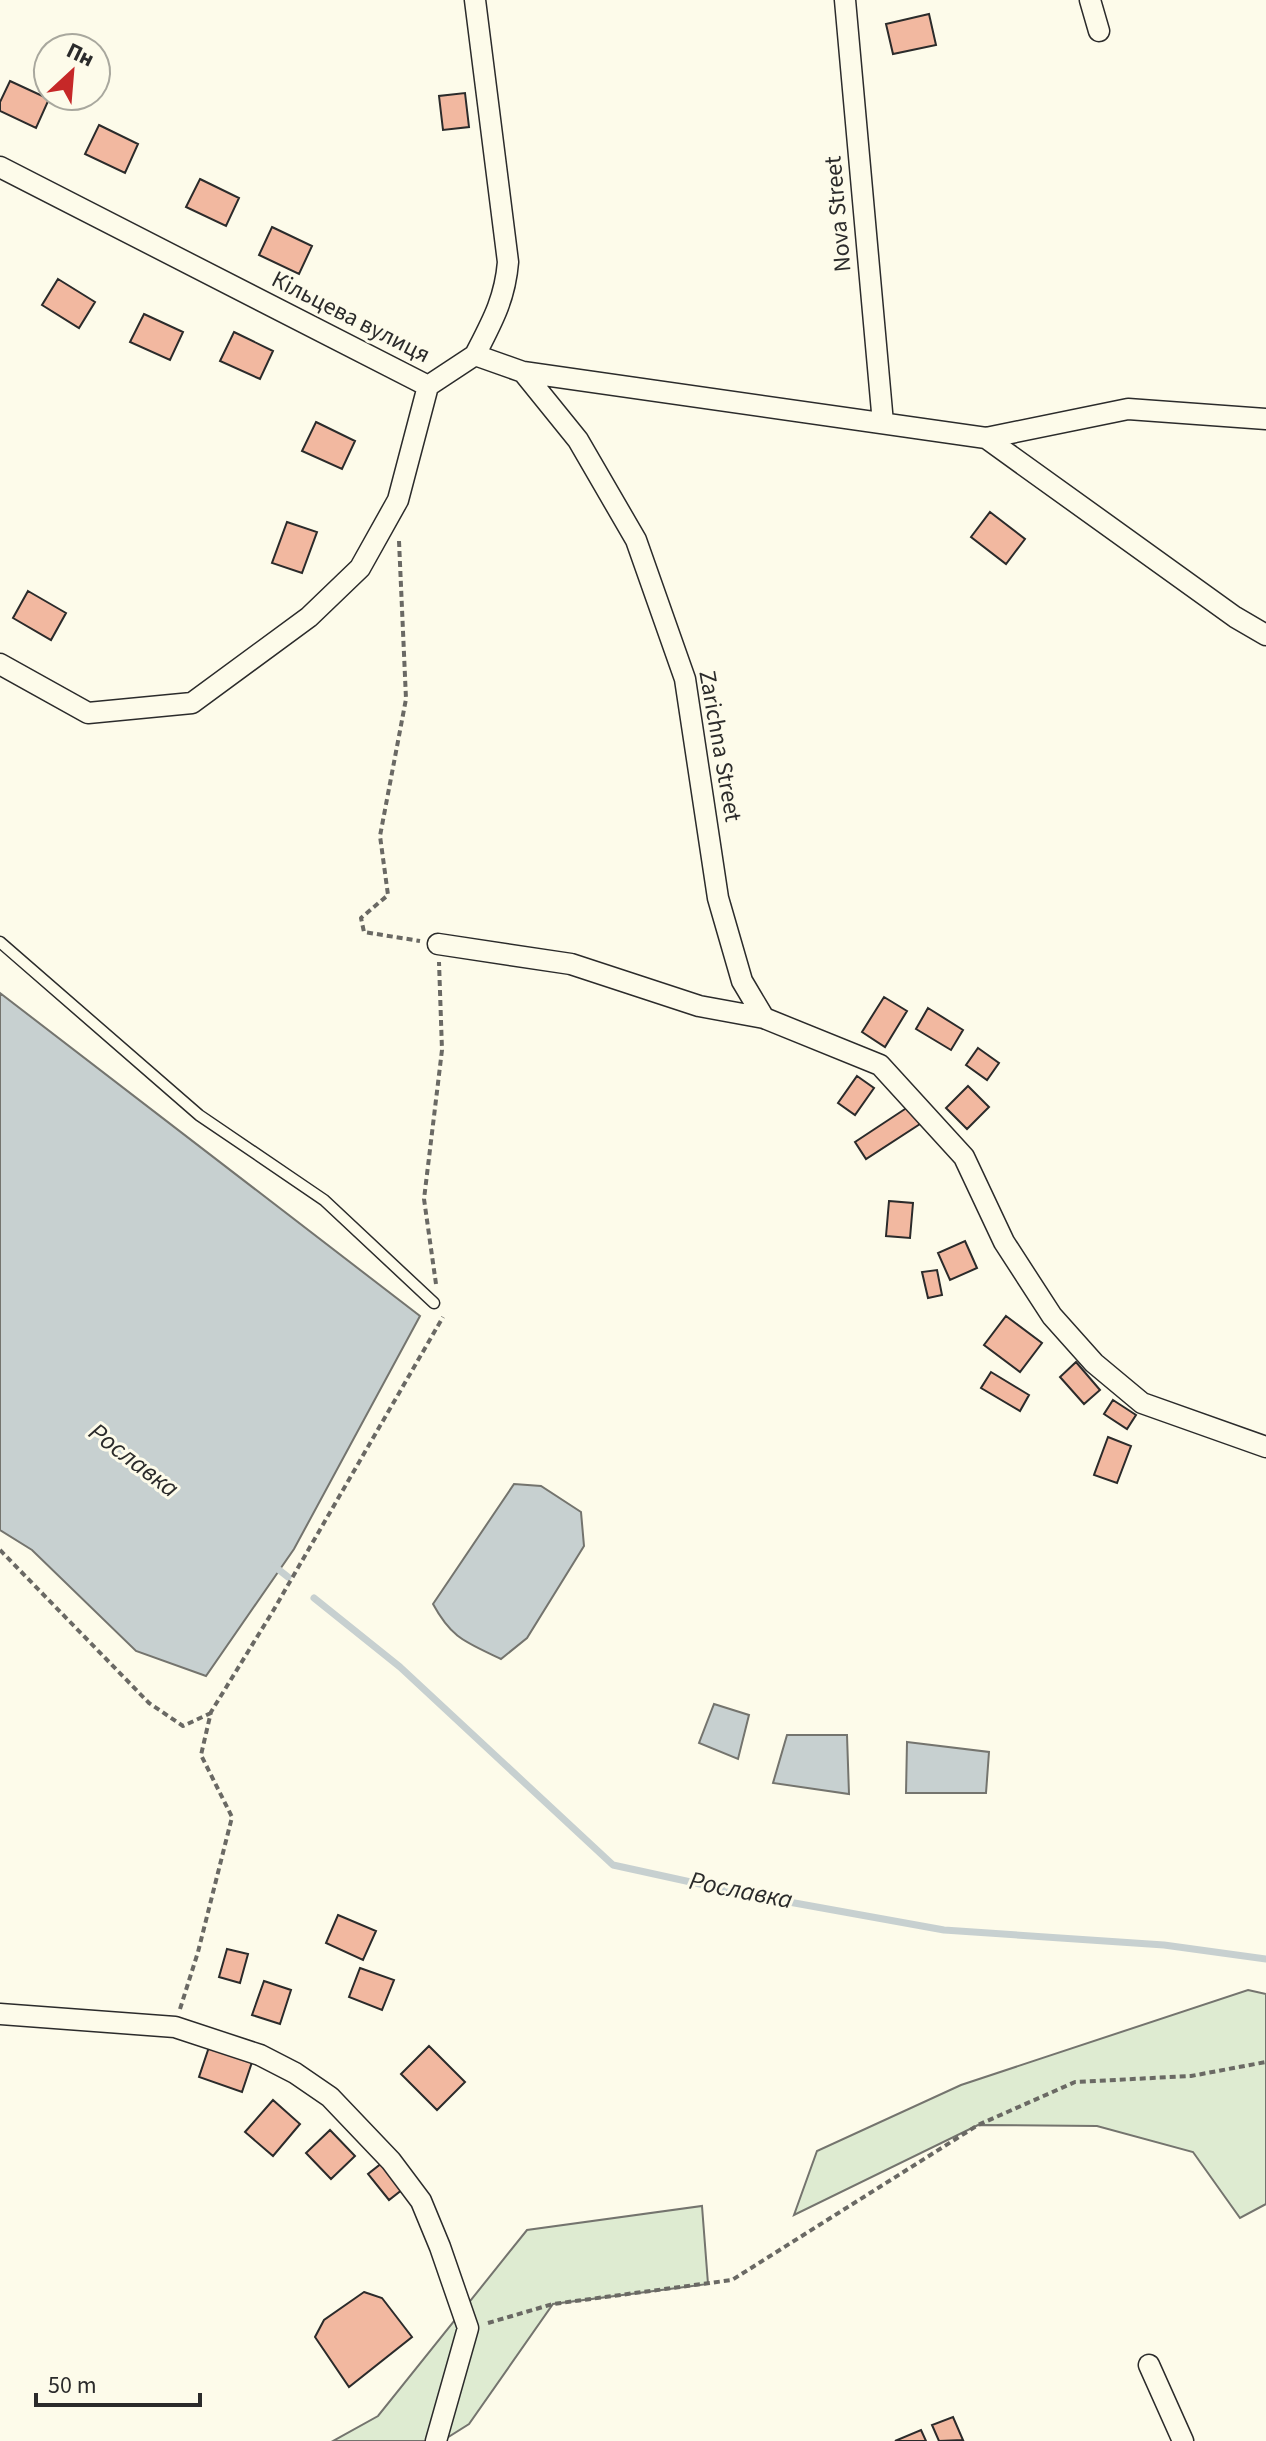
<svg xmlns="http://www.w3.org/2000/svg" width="1266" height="2441" font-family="'Source Sans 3',sans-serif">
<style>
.green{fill:#deebd1;stroke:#74746e;stroke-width:2}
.water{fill:#c7d0d0;stroke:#74746e;stroke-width:2}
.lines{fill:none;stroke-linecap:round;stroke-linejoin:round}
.stream{stroke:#c7d0d0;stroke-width:7}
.building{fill:#f2b8a0;stroke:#2b2b2b;stroke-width:2}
.lane-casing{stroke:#2b2b2b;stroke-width:13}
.street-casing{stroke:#2b2b2b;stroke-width:23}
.path{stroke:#6a6964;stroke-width:4;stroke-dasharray:6 4;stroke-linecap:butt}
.lane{stroke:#fdfbea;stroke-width:10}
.street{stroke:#fdfbea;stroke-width:20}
.labels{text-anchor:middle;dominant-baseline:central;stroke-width:6;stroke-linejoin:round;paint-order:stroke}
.street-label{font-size:24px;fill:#2b2b2b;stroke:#fdfbea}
.water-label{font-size:26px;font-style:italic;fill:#2b2b2b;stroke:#fdfbea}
</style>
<rect width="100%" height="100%" fill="#fdfbea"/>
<path class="green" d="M1248 1990 1266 1994V2204L1240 2218 1193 2152 1097 2126 978 2125 794 2215 817 2151 961 2085Z
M702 2206 708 2284 553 2304 469 2424 442 2441H333L378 2416 527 2230Z"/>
<path class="water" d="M0 993 420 1316 294 1549 206 1676 136 1651 32 1550 0 1530Z
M514 1484 541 1486 581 1512 584 1546 527 1638 501 1659C466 1642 452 1639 433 1604Z
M714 1704 749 1715 738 1759 699 1743Z
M787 1735H847L849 1794 773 1783Z
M907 1742 989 1752 986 1793H906Z"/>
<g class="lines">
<path class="stream" d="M274 1566 288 1577
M314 1598 400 1667 613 1865 750 1895 944 1930 1164 1945 1266 1959"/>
</g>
<path class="building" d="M929 14 936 45 893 54 886 24Z
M10 81 49 99 36 128 0 111V102Z
M465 93 469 127 443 130 439 96Z
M99 125 138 144 125 173 85 154Z
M200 179 239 198 226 226 186 207Z
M272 227 312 246 299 274 259 255Z
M58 279 95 302 79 328 42 305Z
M144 314 183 332 170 360 130 342Z
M234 332 273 351 260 379 220 361Z
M316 422 355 441 342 469 302 451Z
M990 512 1025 539 1006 564 971 537Z
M287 522 317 532 302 573 272 563Z
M28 591 66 613 51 640 13 618Z
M884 997 907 1011 885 1047 862 1032Z
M928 1008 963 1030 951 1050 916 1029Z
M978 1048 999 1063 987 1080 966 1065Z
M857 1076 874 1088 855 1115 838 1103Z
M968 1086 989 1107 967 1129 946 1108Z
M908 1107 920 1124 866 1159 855 1142Z
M889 1201 913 1203 910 1238 886 1236Z
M965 1241 977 1268 950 1280 938 1253Z
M937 1270 942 1295 928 1298 922 1272Z
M1006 1316 1042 1343 1020 1372 984 1345Z
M1076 1362 1100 1390 1084 1404 1060 1377Z
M991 1372 1029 1395 1020 1411 981 1388Z
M1113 1400 1136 1415 1127 1429 1104 1414Z
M1108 1437 1131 1446 1117 1483 1094 1475Z
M338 1915 376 1931 363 1960 326 1943Z
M227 1949 248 1954 240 1983 219 1977Z
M360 1968 394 1980 382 2010 349 1997Z
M264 1981 291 1990 280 2024 252 2015Z
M429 2046 465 2082 437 2110 401 2074Z
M209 2047 252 2062 242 2092 199 2077Z
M273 2100 300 2124 273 2156 245 2132Z
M330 2130 355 2156 331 2179 306 2153Z
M382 2163 403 2189 389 2200 368 2174Z
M364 2292 382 2298 412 2337 349 2387 315 2337 324 2320Z
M953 2417 963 2440 939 2441 932 2425Z
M921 2430 926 2441H895Z"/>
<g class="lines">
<g class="lane-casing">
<path id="lane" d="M0 942 199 1115 324 1200 434 1303"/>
</g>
<g class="street-casing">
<path id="street" d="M475 0 508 262C505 299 492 322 475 355
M845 0 883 423
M1090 0 1099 31
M0 167 428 386
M523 372 578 440 636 540 685 679 718 898 742 981 764 1018
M428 386 475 355 523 372 986 438 1128 409 1266 419
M986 438 1235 617 1266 635
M0 664 88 713 192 703 309 617 360 568 398 500 428 386
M438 944 571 964 699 1006 764 1018 880 1065 964 1157 1004 1242 1052 1316 1094 1363 1142 1403 1266 1447
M0 2014 175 2027 260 2055 295 2073 330 2097 391 2161 421 2201 440 2247 468 2328 436 2441
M1149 2365 1183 2441"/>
</g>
<path class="path" d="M399 541 406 699 380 836 388 895 361 918 364 932 420 941
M436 1284 424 1199 442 1050 439 962
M0 1550 149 1703 183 1726 211 1713
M180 2009 198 1952 232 1817 201 1755 211 1712 273 1611 443 1317
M488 2323 553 2304 732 2280 978 2125 1075 2082 1191 2076 1266 2062"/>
<use href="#lane" class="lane"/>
<use href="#street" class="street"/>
</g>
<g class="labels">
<g class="street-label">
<text transform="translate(838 214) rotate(-95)">Nova Street</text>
<text transform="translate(351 317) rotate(27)">Кільцева вулиця</text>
<text transform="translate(720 746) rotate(80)">Zarichna Street</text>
</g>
<g class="water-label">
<text transform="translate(134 1460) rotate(37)">Рославка</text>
<text transform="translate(741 1890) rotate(11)">Рославка</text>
</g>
</g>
<g transform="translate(72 72) rotate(26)"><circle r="38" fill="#fdfbea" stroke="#a9a89e" stroke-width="2"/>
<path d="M0-6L14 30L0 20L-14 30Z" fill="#c62828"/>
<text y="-12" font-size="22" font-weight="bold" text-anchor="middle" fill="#2b2b2b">Пн</text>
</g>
<path d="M36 2393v12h164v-12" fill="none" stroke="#2b2b2b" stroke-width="4"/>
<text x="48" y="2393" font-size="24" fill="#2b2b2b" stroke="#fdfbea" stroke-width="6" paint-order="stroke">50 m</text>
</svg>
